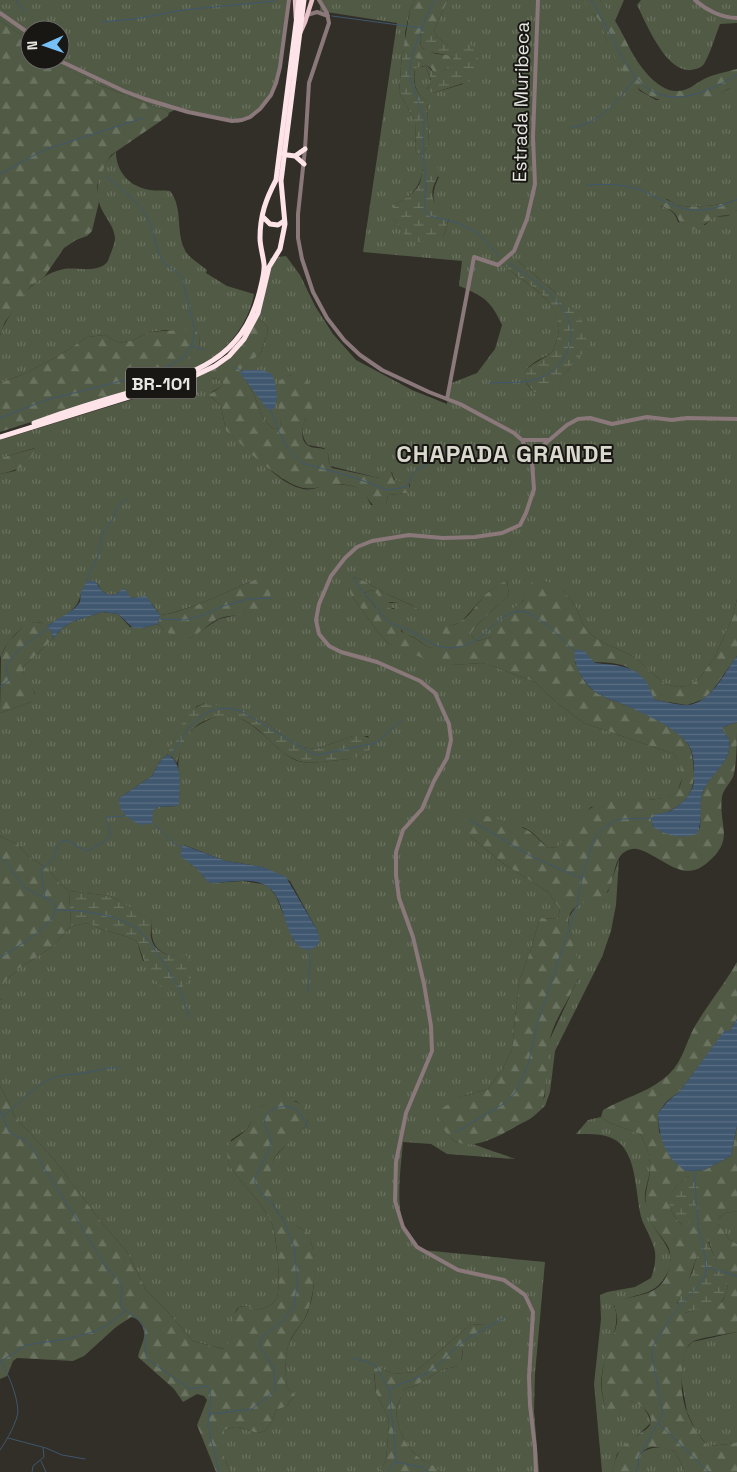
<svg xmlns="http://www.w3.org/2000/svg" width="737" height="1472" font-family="'Space Grotesk',sans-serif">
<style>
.grass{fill:url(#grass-tufts);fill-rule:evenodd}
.forest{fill:url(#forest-firs);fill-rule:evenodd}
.wetland{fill:url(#wetland-marsh)}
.water{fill:url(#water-rules)}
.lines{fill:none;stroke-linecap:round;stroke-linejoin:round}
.stream{stroke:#3f576f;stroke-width:1}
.minor{stroke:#8a787b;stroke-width:4}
.major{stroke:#e6c1c7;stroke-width:4.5}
.highway{stroke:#fee4e8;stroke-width:5}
.labels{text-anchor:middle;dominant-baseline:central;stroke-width:4;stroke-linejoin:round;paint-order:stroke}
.shield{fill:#181714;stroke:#aaa9a4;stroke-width:1}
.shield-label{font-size:18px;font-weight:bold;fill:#e8e7e1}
.street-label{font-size:19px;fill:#e8e7e1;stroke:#181714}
.district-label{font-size:24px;font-weight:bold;letter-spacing:1px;fill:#dbd9ce;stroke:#181714}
</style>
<defs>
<pattern id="grass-tufts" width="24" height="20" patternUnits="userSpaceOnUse" patternTransform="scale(1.25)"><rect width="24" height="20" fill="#515a45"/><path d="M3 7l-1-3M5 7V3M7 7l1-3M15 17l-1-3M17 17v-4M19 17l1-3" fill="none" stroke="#6a7260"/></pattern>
<pattern id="forest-firs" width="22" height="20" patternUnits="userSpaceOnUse" patternTransform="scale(1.25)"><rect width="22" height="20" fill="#515a45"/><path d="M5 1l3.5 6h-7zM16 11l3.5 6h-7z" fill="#6a7260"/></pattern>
<pattern id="wetland-marsh" width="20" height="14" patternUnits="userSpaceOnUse" patternTransform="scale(1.25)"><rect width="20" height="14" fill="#515a45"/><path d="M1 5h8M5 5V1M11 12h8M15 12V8" fill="none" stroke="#6a7260"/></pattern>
<pattern id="water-rules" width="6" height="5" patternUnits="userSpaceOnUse" patternTransform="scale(1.25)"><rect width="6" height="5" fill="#3f576f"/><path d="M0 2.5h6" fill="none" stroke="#5b6f83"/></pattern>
</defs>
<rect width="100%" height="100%" fill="#312f27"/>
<path class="grass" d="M0 0H289L279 76 263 107 251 119 238 123 176 109 169 113 166 110 158 108 102 86 50 61 49 60H60V30H30V41L0 20Z
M321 0H415L410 10 405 33V46L402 54 399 92 415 121 416 153 422 154 429 144 427 102C415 93 413 83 415 68L418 66 426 67 431 81 427 89 433 93 463 84 448 45 437 37 434 30 448 0H583L601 23 606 39 620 65 640 91 656 100 712 97 733 87H737V199C726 205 690 209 678 205 674 204 671 201 667 199L660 206C670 209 675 212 678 222L705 225 713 217 728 216 737 210V599L732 619 714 658 698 680 687 686 678 687 665 684 633 656 604 643 592 635 584 626 576 607 564 591 542 580 531 586 526 597 491 637 478 641 473 638 471 633 477 625 509 595 507 580 488 592 461 622 447 627 439 647C427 651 423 642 413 637 410 636 405 635 403 632 398 626 396 615 394 608H376L364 593 372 590 390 603 399 602 421 612C412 603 401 601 389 595 377 589 366 580 353 577L349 589 350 593 378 632 388 643 452 665 482 663 495 667 535 682 556 702 584 723 674 754 680 761 682 768V779L677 792 665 798 591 807 558 847 548 848 533 833 523 827 470 836 501 862 548 892 560 909 558 919 541 918 539 921 530 952 519 981 512 1049 503 1068 488 1089 460 1097 445 1131C459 1150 460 1139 476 1145 489 1150 502 1154 515 1159L447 1154 431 1144 403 1142C401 1168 394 1210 407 1233 410 1239 417 1245 422 1250L545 1262 535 1374 534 1411 539 1472H440C435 1465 428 1464 421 1459 407 1450 394 1424 397 1408 399 1401 402 1395 404 1389L415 1386 441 1370 458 1366 462 1358 463 1348 470 1342 477 1338 485 1325 471 1324 415 1372 393 1374 383 1369 374 1374 376 1393 388 1417 389 1425 386 1460 379 1472H230L224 1457V1430C228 1429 233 1427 236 1427 249 1427 258 1441 270 1425 273 1420 274 1414 277 1410L287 1406 295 1394 287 1388C285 1372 283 1351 293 1336 297 1329 304 1322 307 1314 315 1295 315 1273 313 1253 311 1222 296 1232 281 1216 272 1207 269 1189 269 1176 270 1152 293 1142 306 1125 311 1114 306 1107 296 1101L262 1106 247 1129 231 1140 228 1158 230 1166C242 1185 261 1201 271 1221 277 1234 282 1290 276 1300 272 1306 263 1309 256 1310 227 1297 238 1321 234 1336 232 1341 227 1345 224 1349L193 1341 166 1310 146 1290 127 1252 98 1218 54 1159 14 1116 10 1105 0 1086V1000L2 999V986L7 979 18 969 52 947 71 926 88 923 101 929 131 938 137 942 143 961 177 956C155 954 150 942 152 921L111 896 69 891 60 884 47 868 29 857 17 844 0 836V713L31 702 35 693C31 684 22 678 23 667L53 639 62 628 72 622 102 612 118 614 130 627 142 628 158 624 163 629 190 638 219 619 241 614 256 579 202 603 172 613 160 615C151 602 148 595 131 598L120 591 116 594 109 595 102 591 97 583 81 592C79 611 63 616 47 626 30 611 5 643 0 658V474L15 471 35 448 0 458V440L179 385 195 379 207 372 212 378 220 380 223 383 222 386 212 392 211 397 221 406 226 431C251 446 273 482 303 489 312 491 320 486 329 485 341 483 352 485 363 490L371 505 386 504 388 495 408 493 410 484 396 482 393 476 392 472 379 478 330 466 328 454 324 448 308 445C301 437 301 427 306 418H309L291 375 283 380 280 407 281 428 274 429C258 418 260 405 252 390 247 382 243 377 241 368L261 353 268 331 267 326 257 316 269 274 270 258 286 256 300 275 315 306 333 334 356 360 412 390 447 404 449 384 477 373 495 349 502 325C491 301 484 296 459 286L462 261 363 252 397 23 320 11ZM423 170 439 177C430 194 431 209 449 219L443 238 409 240 393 218V205C411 197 419 189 423 170ZM518 261 556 293 571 366 559 382 539 395C534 393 528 387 526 381 520 364 543 360 553 351 555 344 559 336 559 328 559 301 528 284 509 270ZM205 703 266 722 296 746 316 749 353 736H368L373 746C365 758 351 759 339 760 325 761 305 766 293 759 265 743 246 703 208 720 202 723 194 727 189 733 176 749 178 768 179 788 179 794 180 801 177 806L158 807 153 811 119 798 152 776 160 761 167 755 177 733 188 716 197 706ZM184 845 226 861 263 867 290 881 317 930C319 938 320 942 314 948L294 941 276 896 269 887 262 884 243 881 212 883 205 879 199 870 191 864Z
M600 0H624L615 21Z
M641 0H737V23L720 24C715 37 711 52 704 64 701 68 696 69 691 70 666 73 646 23 637 5Z
M116 152C116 172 130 187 150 190 157 191 164 190 170 191 183 207 176 231 184 248 187 257 200 264 207 270L206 273 227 286 254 294C250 319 232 344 212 359 200 369 177 375 162 380L164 375 199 348 200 337 197 332 166 330 149 332 134 340 118 343 105 335 87 337 60 355 24 374 0 383C0 368 0 351 0 336 2 325 24 292 33 285 42 277 53 271 64 269 77 267 99 274 108 261 110 254 115 245 115 238 114 224 102 215 99 202 94 186 102 162 116 152Z
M619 859 616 905 611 931 602 957 555 1051 550 1092 545 1106 535 1115 545 1096 546 1058 549 1041 578 979 577 959 568 927 569 917 575 908 581 903 608 892Z
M601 1117 610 1123 640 1134C646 1145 651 1157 650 1170 649 1180 644 1190 645 1200 646 1205 648 1210 649 1215 656 1240 684 1251 663 1280 651 1298 627 1293 614 1306 623 1325 604 1354 602 1374 600 1385 602 1396 605 1406L618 1414 623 1407 630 1401C641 1401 649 1413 651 1423L617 1454 612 1472H602L594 1384 601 1319 600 1295 607 1292 635 1287 651 1278C654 1270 656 1261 655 1252 653 1241 646 1230 642 1220 635 1197 638 1156 617 1141 606 1133 589 1134 576 1134L588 1120Z
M737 1211V1244L729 1239 718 1224V1219L725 1213Z
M737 1332V1442L729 1444 708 1446 696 1431 687 1412 681 1378 684 1355 686 1349 692 1342Z
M661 1447 675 1451 685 1472H638C639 1452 641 1449 661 1447Z"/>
<path class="forest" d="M415 0H448L434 30H426L420 35V43L423 49 436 54 448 55 453 58V63C446 67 444 73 436 77L431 68 403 51 410 10Z
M583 0H600C605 6 610 12 614 19 629 43 631 58 653 80 659 85 668 92 677 91 689 91 694 84 704 79 714 74 726 72 737 69V87C728 87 721 94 713 97 705 100 694 101 686 102 642 106 622 76 606 39 604 34 603 29 601 24 597 15 587 9 583 0Z
M0 20 30 41V60H49L102 86 158 108 166 110 169 113 168 116 111 155 105 165 97 186 99 202 92 231 87 236 76 240 64 248 45 276 31 286 5 322 0 335Z
M664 199C669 200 673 203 678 205 690 209 726 205 737 199V210C730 218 724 214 716 217 708 219 704 227 696 229 682 232 681 224 676 215 672 209 665 208 659 205L660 200Z
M257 316 267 326 268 331 264 343 261 353 241 369C243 378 247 382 252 390 260 405 258 418 274 429L281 428 277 391 280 380 296 373 305 371 307 373 313 416 311 418H306C302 426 299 441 309 446 314 449 321 447 326 450 330 455 327 463 332 468L379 478 389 466 394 480 409 482V491L408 493 388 495 385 508 381 510C366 504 368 490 352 486 329 479 315 496 292 484 278 477 254 458 243 446 237 440 233 436 226 431L221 406 209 395 222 386 223 383 220 380 209 377 207 372 236 348Z
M190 329 197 332 200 337 199 348 181 365 165 375 162 380 0 432V383L24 374 60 355 87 337 105 335 118 343 134 340 149 332Z
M36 448C29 466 18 470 0 474V458Z
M353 577C366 580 377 589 389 595 401 601 412 604 422 612 414 616 405 615 399 609V602H384L378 595 372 590 364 593 376 608 385 607 398 610 401 615V631C406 635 411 636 416 639 424 644 429 651 439 646L445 626C465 627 475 605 487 593 493 588 500 584 507 580L509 595 477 625 471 633 473 638 478 641 491 637 509 611 523 601 534 578 549 582 564 591 576 607 584 626 592 635 604 643 633 656 665 684 678 687 687 686 698 680 714 658 732 619 737 599V656L712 691 704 699 687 705 655 700C647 690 639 677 630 669 619 660 589 663 575 662 580 673 584 684 594 691 604 698 615 701 625 705 646 714 673 725 687 743 693 750 693 764 694 773 694 802 674 810 651 819L653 827 700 828C701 814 698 802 704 789 712 771 733 761 729 739L723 731V727L737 722C737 739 737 758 734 774 732 782 723 789 722 797 718 826 736 839 707 863 701 868 695 871 687 871 669 870 645 846 632 849 611 853 617 879 607 892 599 903 581 898 571 912 560 928 586 960 577 981 568 1002 553 1021 549 1043 544 1065 551 1098 535 1115 530 1120 521 1123 515 1127 496 1138 464 1156 447 1134 441 1126 439 1119 439 1110L460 1097 488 1089 503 1068 512 1049 519 981 530 952 539 921 541 918 558 919 560 909 548 892 501 862 470 836 463 827C464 824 464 819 467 817 475 810 518 824 527 830 535 834 540 842 548 848L558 847C565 839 585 810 593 807 600 803 611 801 619 800 640 799 683 806 682 775 682 766 680 761 674 754L584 723 556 702 535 682 495 667 482 663 452 665 434 663 388 643 378 632 350 593 348 582Z
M256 579H261C266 583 271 592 271 599 272 603 271 607 268 610 263 615 229 614 218 619 207 624 194 641 181 639 173 637 163 630 158 624L160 615 173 613 202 603Z
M37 622 46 624 52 633 53 639 23 667C22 680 36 686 35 698L31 702 0 713 1 655 9 641 27 623Z
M0 836 17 844 29 857 47 868 60 884 69 891 71 926 52 947 18 969 7 979 2 986V999L0 1000Z
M737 962V1019L729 1032 725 1031 680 1091 666 1102 658 1113 659 1132 686 1171 704 1170 731 1156 737 1126V1211L725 1213 718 1219V1224L729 1239 737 1244V1332C727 1334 698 1338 692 1342 685 1347 684 1356 683 1364 678 1397 686 1421 708 1446L729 1444 737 1442V1472H685L675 1451C651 1444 639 1443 638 1472H612C617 1452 620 1447 638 1435 641 1432 648 1429 650 1425 655 1415 638 1401 630 1401L615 1417C608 1414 605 1409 604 1402 599 1383 603 1363 609 1345 612 1338 616 1330 617 1322 618 1316 615 1310 614 1303 627 1296 645 1297 657 1288 668 1280 673 1261 669 1249 668 1246 665 1242 663 1239 655 1229 647 1218 646 1205 644 1193 649 1182 650 1171 651 1158 646 1145 640 1134L610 1123 601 1117 603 1110C625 1097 651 1092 670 1073 683 1060 686 1042 695 1026 708 1004 724 985 737 962ZM689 1176C700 1205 700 1201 682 1225 662 1207 668 1189 689 1176ZM709 1241C711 1248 713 1255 716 1261 724 1278 736 1286 719 1305L693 1310 685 1313 677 1303 688 1282 698 1253Z
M0 1086 10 1105 14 1116 54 1159 98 1218 127 1252 146 1290 166 1310 193 1341 223 1349 234 1336V1315L239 1307 247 1306 256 1310C263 1309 272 1306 276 1300 282 1289 277 1233 271 1221 261 1201 242 1185 230 1166 222 1139 232 1144 247 1129 253 1123 254 1112 261 1107 277 1096 318 1097 306 1125 285 1153 267 1147 271 1189 272 1199 274 1211 282 1217 290 1224 301 1227 309 1234 317 1257 316 1290 307 1313 304 1323 295 1330 291 1339 284 1353 285 1372 287 1388L295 1394 287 1406 277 1410C274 1414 273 1420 270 1425 258 1441 249 1427 236 1427 233 1427 228 1429 224 1430V1457L230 1472H216L197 1425 207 1400 204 1396 197 1394 183 1402 174 1389 138 1357C140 1345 149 1336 141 1324 138 1320 136 1318 131 1317L116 1327 84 1356 73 1361 17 1358 13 1361 7 1376 0 1379Z
M471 1324 485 1325 487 1331 463 1348 461 1363 458 1366 441 1370 415 1386 404 1389C402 1395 399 1401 397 1408 394 1424 407 1450 421 1459 428 1464 435 1464 440 1472H379L386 1460 389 1425 388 1417 376 1393 374 1369 379 1367 393 1374 415 1372Z"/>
<path class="wetland" d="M426 30H434L437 37 448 45 468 41 478 54V70L470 81 433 93 427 90 431 80 426 67 422 66 415 68C412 83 415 93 427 102L429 144 422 154 416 153 415 121 399 92 402 54 403 51C417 58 428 64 436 76 444 73 446 67 453 62V58C440 49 415 60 421 32Z
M426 166H432L439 169C439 177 435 181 433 188 430 201 439 213 449 218L443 238 436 243 409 241 393 218V205C402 201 414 194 419 185 422 179 421 172 426 166Z
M508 260 518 261 576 310 587 331 589 336V346L571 366 555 388 544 395H537C509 367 535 367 553 351 555 344 559 336 559 328 558 300 528 284 509 270L506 266Z
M205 703 241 709 266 722 297 746 316 749 353 736 361 735 372 739 373 746C365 758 352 759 339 760 326 761 306 766 294 759 277 751 265 733 249 723 231 711 201 715 188 735 182 743 180 753 177 763L172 757 167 755C175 737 185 709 205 703Z
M69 891 111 896 148 918 152 921C152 926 150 932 151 937 154 954 171 957 186 955L190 961 191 979 177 991C151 993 145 961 137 942L131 938 101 929 88 923 71 926Z
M689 1176H697C703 1187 696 1218 686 1226L682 1225C662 1206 667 1190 689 1176Z
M707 1239 716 1261 727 1278 728 1292 719 1305 712 1308 693 1310 685 1313 678 1312 676 1308 680 1296 692 1273 701 1241Z"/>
<path class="water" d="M245 370H262L272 374C276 385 279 398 274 409H267L240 373Z
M87 581H95L102 591 109 595 116 594 124 588 131 598 146 596 160 615 158 624 142 628H133L118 614 102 612 72 622 62 628 53 639 52 633 47 626 74 609 80 602 81 592Z
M579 649 585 652 595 663C612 665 631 664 644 679 649 684 651 694 655 700 665 701 675 705 686 705 710 705 724 673 737 656V722L723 727V731L729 739C733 761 713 771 704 789 697 804 704 819 697 834 681 839 667 836 653 827L651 819 654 815C660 813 667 813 672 810 682 805 694 791 694 780 694 769 695 752 687 743 672 725 646 715 625 705 615 701 604 698 594 691 584 683 572 664 575 651Z
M167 755C184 761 179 789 179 804L177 806 158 807 153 811 152 823 141 825C129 819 119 814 119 798L152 776 160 761Z
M183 845 226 861 263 867 286 877 317 930C318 934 320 938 319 942 317 949 306 952 300 947 283 933 285 898 268 887 256 878 237 881 223 882 220 882 215 884 212 883 207 882 205 879 203 876 197 867 188 862 180 856Z
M737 1019V1126L731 1156 704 1170 686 1171C664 1157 659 1137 658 1113L667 1102 680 1091 725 1030 729 1032Z"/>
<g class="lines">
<path class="stream" d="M16 0 25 13
M435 0 426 17 411 58 409 71 411 82 424 117 423 153 426 186 424 211 430 216 458 223 478 233 499 256
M591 0C597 10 603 20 608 30 629 72 647 111 702 92 714 88 726 81 737 75
M332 16 421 28
M101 22 134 19 183 10 275 1
M570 128C602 122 616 103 635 79
M0 174 44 150 143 118
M587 185C603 184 619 184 634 188 643 190 651 195 659 199 689 214 707 214 737 199
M192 346 204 350
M235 367 243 372
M490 383C506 382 525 384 540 378 566 368 580 335 564 311 551 290 529 277 509 263
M270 408 280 434 288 449 302 463 353 477 387 490 406 487C410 482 411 474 417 470 428 463 437 460 446 451
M0 418 46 400 133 378 171 365 183 358 192 345 195 330 182 278C177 270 167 268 162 260 156 249 155 236 150 224 142 203 122 190 106 176
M354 578C359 589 367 596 375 605 380 610 383 618 389 622 397 627 406 628 414 633 433 645 446 654 470 643 488 636 500 611 521 611 537 612 563 640 575 652
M87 581 88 576 98 555 103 532 114 517 116 509 127 499
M158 619 185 620 204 615 220 607 248 599 271 598
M0 687 9 680 6 666C16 649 34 638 50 627
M170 758C185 730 203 699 241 711L309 752 317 755 376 743 402 720
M470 820 534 858 581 878
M152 822 175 844 183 849
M0 857C11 866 15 878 24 887 31 893 52 899 54 904 65 920 11 950 0 958
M45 899 41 869 53 859 57 847 61 841 67 840 86 851 92 849 110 837C112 830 105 824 107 817L125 816
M56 910C81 910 119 914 140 931 149 940 156 952 163 962 175 979 184 997 189 1017
M308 992 310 961 309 949
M0 1110 9 1132 26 1141 31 1147 107 1268C112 1274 122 1282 122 1290 122 1296 119 1300 122 1306 126 1315 141 1316 144 1327 146 1338 143 1348 147 1359L190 1389 205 1386 209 1388 211 1398 208 1427 219 1472
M3 1116C20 1104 34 1085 53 1078 62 1074 74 1075 84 1073 97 1071 104 1067 118 1068
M456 1132 505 1103 515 1093 528 1065 537 1025 576 908 584 870 595 836 602 829 616 820 624 819 652 818
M706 1267 737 1276
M353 1358 367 1362 376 1366 389 1390 395 1444V1462L388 1472
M0 1362 26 1345 67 1339 96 1331 109 1324 125 1311
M389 1390C392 1386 419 1378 427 1373 439 1366 448 1354 459 1345 473 1333 490 1327 505 1317
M210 1414 252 1409 275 1390 274 1368 260 1347V1342L263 1336 280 1323 294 1307 297 1286 295 1250 284 1221 274 1206 259 1190 255 1183V1178C259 1167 267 1157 270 1146 274 1135 260 1126 266 1116 273 1106 289 1103 298 1111 302 1115 305 1122 308 1128
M659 1424 709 1472
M8 1438 46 1448 62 1455 85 1459
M0 1450C6 1442 18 1420 18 1411 17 1394 9 1377 2 1362
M41 1461 46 1472
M395 1462 421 1467 429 1472
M32 1472 33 1466 44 1457 43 1448
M636 1472 639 1456 663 1414 652 1356 653 1346 672 1315 701 1283 706 1274 705 1257 698 1227 694 1170"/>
<path class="minor" d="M319 0 327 13 329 23 309 83 305 149 298 214V238L302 259 313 292 327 318 344 340 360 355 382 370 429 392 460 404 514 433 522 440 532 462 534 489 526 513 520 525 502 533 475 537 443 538 409 535 372 541 357 547 345 558 331 576 319 604 316 620 319 634 329 646 341 652 377 662 420 681 435 693 449 724 451 740 447 758 434 781 422 809 403 830 396 852V875L399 898 413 937 424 984 431 1026 432 1051 406 1113 396 1162 395 1201 403 1227 417 1247 458 1270 504 1280 525 1295 533 1312 529 1377 530 1405 535 1448 536 1472
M695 0C706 10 722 18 737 18
M0 13 30 34
M307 15 317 12 328 16
M58 60 124 91 145 99 188 112 232 121 242 120 250 117 260 109 271 95 276 83 280 67 289 0
M447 399 474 257 498 265 514 251 527 219 535 184 533 137 538 0
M522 440H549
M532 462 540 448 567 425 578 419 590 418 612 424 647 417 672 420 687 418 737 419"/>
<path class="major" d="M295 0 296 19
M300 33 305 22 312 0"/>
<path class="highway" d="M280 154 295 156 305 149
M295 156 304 164
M263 217 270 224 278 225 284 221
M34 423C65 412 96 402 128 393 188 375 241 363 259 294 261 285 265 273 264 264 263 255 260 246 260 238 260 215 266 199 276 180L299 0
M0 437 190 378 215 366 229 356 244 339 258 313 269 267 280 249 285 224 281 181 304 0"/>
</g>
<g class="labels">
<rect class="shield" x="126" y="367.5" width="70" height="31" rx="4"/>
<g class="shield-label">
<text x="161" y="383">BR-101</text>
</g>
<g class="street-label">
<text transform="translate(521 102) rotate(-89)">Estrada Muribeca</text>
</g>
<g class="district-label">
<text x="505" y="453">CHAPADA GRANDE</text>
</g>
</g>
<g transform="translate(45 45) rotate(268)"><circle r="24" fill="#181714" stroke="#6b6a66"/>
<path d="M0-4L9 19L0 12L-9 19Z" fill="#77bff7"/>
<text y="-8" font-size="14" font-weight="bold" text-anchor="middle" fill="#e8e7e1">N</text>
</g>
</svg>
